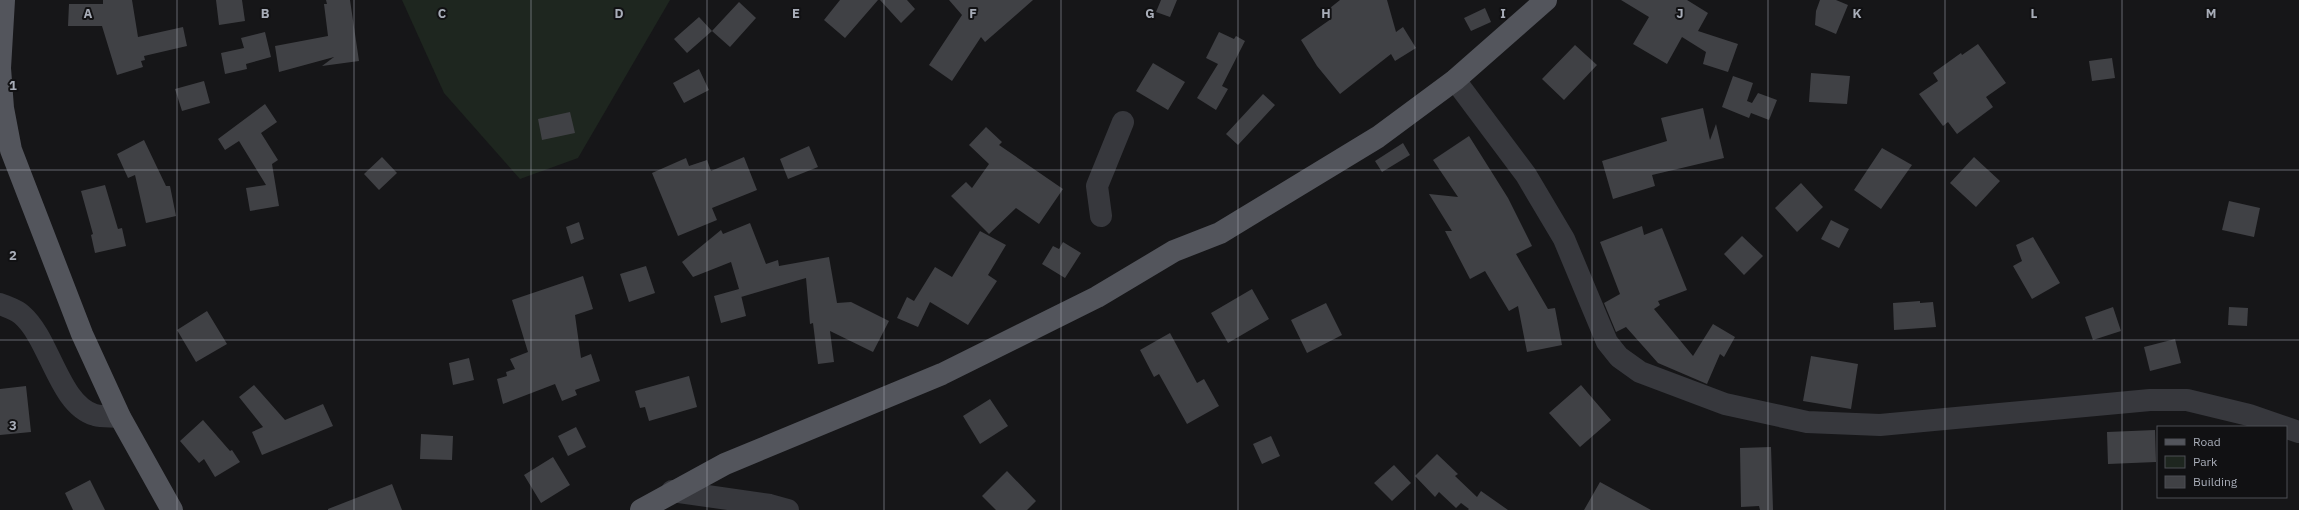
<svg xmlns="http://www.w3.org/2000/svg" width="2299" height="510" font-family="'IBM Plex Sans',sans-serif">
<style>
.green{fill:#1e261f}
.building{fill:#404145}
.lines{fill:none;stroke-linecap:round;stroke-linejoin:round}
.minor{stroke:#37383d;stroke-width:22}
.major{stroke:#53555c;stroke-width:22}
.grid{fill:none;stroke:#a8adb8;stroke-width:1;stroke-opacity:0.55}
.grid-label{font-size:13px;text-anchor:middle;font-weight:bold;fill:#a8adb8;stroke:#111113;stroke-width:4;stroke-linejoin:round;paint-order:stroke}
</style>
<rect width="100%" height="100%" fill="#161618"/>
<path class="green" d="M402 0H670L578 158 520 179 444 93Z"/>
<path class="building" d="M103 0H132L138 37 183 27 187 46 144 56 145 60 141 61 143 67 117 75 102 26H68L69 4H103Z
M216 0H242L245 21 219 25Z
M326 0H350L359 61 322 66 334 57 279 72 275 46 328 36 324 4H327Z
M840 0H878L845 38 824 20Z
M880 0H907L915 9 901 23Z
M949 0H1033L985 42 981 37 952 81 929 65 962 15Z
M1161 0H1177L1170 17 1156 12Z
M1340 0H1387L1396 32 1403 27 1416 48 1395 61 1391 54 1340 94 1317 66 1301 40 1331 19 1325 12Z
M1621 0H1687L1708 13 1698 31 1738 44 1728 72 1703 64 1706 52 1682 37 1667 64 1633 44 1649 17Z
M1820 0H1836L1848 5 1836 34 1815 25 1816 11Z
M739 2 756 18 730 47 712 31Z
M1485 8 1491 22 1471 31 1464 18Z
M699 17 712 31 687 53 674 39Z
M265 32 271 57 246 64 247 69 225 74 221 53 244 48 241 38Z
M1219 32 1234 39 1236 36 1245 41 1222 86 1228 89 1216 110 1197 98 1218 64 1206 58Z
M1978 44 2006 83 1986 97 1993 107 1957 134 1948 122 1943 126 1919 94 1938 81 1933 73 1961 53 1962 55Z
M1575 45 1597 65 1564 100 1542 79Z
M2112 58 2115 78 2092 81 2089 61Z
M1153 63 1185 82 1168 110 1136 91Z
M699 69 709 90 684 103 673 83Z
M1811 73 1850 76 1847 104 1809 102Z
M1733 76 1753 83 1747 101 1752 103 1758 93 1777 100 1769 120 1751 113 1749 118 1722 107Z
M204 81 210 103 182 111 175 89Z
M1263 94 1275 105 1238 145 1226 134Z
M265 104 277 122 261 133 278 160 272 164 279 206 250 211 246 188 266 185 239 141 225 150 218 139Z
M1703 108 1710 140 1716 124 1724 158 1652 175 1655 186 1613 199 1602 161 1667 141 1661 118Z
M570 112 575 133 542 140 538 119Z
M986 127 1002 142 999 145 1063 189 1039 224 1016 208 989 234 951 196 966 182 972 188 989 164 969 145Z
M1469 136 1508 198 1532 246 1516 254 1548 309 1555 308 1562 345 1527 352 1518 306 1509 311 1485 271 1470 279 1445 231H1452L1429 194 1458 197 1433 160Z
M144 140 166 186H170L176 216 146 223 135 175 128 178 117 154Z
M1403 143 1410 155 1382 172 1375 161Z
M809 146 818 167 788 179 780 159Z
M1882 148 1912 165 1881 209 1854 190Z
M382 157 397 173 379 190 364 174Z
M744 157 757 190 712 208 717 220 678 236 652 173 686 158 689 166 707 160 711 171Z
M1974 157 2000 181 1976 207 1950 183Z
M1801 183 1823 207 1797 232 1775 208Z
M105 185 118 229 122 228 126 246 95 253 91 235 93 234 81 191Z
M2229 201 2260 208 2254 237 2222 230Z
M1831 220 1849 229 1839 248 1821 239Z
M579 222 584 239 571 244 566 227Z
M750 223 766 264 778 260 779 266 829 257 837 303 851 302 889 321 873 352 830 331 834 362 818 364 813 323 810 324 806 278 741 297V295L746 316 721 323 714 296 739 289 731 262 693 277 682 262 721 230 723 234Z
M1642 226 1644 235 1662 228 1687 290 1658 301 1660 305 1654 309 1693 356 1713 324 1735 337 1724 357 1720 354 1707 384 1658 363 1626 327 1616 332 1604 303 1620 294 1600 242Z
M980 231 1006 245 988 275 997 281 968 325 930 302 918 327 897 318 907 297 914 301 935 267 952 277Z
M1742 236 1763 256 1744 275 1724 254Z
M2033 237 2060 283 2032 299 2013 266 2022 261 2016 245Z
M1063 242 1081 253 1065 278 1042 264 1053 246 1059 249Z
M646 266 655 293 629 302 620 274Z
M583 276 593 309 575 315 581 358 591 354 600 381 575 390 577 395 562 401 555 384 503 404 497 379 507 376 506 372 515 369 510 359 528 352 512 300Z
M1252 289 1269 319 1228 343 1211 313Z
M1920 301V303L1933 302 1936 327 1894 330 1893 303Z
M1326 303 1342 335 1307 353 1291 320Z
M2113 307 2121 331 2093 340 2085 317Z
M2229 307 2248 308 2247 326 2228 325Z
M207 311 227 344 196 362 177 330Z
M1170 333 1197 383 1204 379 1219 406 1187 424 1159 374 1154 377 1140 350Z
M2175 339 2181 363 2150 371 2144 347Z
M1811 356 1858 364 1851 409 1803 401Z
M469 358 474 380 453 385 449 363Z
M689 376 697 407 649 421 645 407 640 408 635 391Z
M254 385 285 420 323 404 333 426 262 455 252 432 263 427 239 397Z
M1581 385 1611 420 1580 447 1549 413Z
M26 386 31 432 0 435V389Z
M990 399 1008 426 980 444 963 416Z
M203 420 230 451 232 450 240 462 215 477 204 459 199 463 180 441Z
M576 427 586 447 568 456 558 436Z
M2155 430 2156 462 2108 464 2107 432Z
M421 434 453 436 452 460 420 459Z
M1271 436 1280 456 1262 464 1253 444Z
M1771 447 1773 510H1760L1759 506 1741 507 1740 448Z
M1437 454 1458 474 1455 476 1477 497 1481 491 1508 510H1468L1469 509 1461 503 1456 508 1439 492 1435 497 1415 476Z
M553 457 570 485 541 503 524 475Z
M1394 465 1411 483 1392 501 1374 483Z
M1007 471 1036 501 1027 510H996L982 496Z
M90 480 105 510H73L65 493Z
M1600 482 1651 510H1584Z
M392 484 402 510H328V509Z"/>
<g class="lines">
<path class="minor" d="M1455 80 1526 175 1564 239 1607 342 1619 357 1640 372 1725 404 1807 422 1880 425 2150 400H2187L2249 415 2299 432
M1101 216 1097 186 1123 122
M0 304C7 307 17 310 22 315 50 339 59 405 95 415 103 417 112 416 120 417
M672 491 770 505 788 510"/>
<path class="major" d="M4 0 0 68 3 108 11 150 82 334 120 417 172 510
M641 510 725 464 942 374 1097 297 1174 251 1220 233 1378 137 1455 80 1546 0"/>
</g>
<path class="grid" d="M177 0V510M354 0V510M531 0V510M707 0V510M884 0V510M1061 0V510M1238 0V510M1415 0V510M1592 0V510M1768 0V510M1945 0V510M2122 0V510M0 170H2299M0 340H2299"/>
<g class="grid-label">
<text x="88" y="18">A</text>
<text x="265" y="18">B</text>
<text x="442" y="18">C</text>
<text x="619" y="18">D</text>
<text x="796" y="18">E</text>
<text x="973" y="18">F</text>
<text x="1150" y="18">G</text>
<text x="1326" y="18">H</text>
<text x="1503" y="18">I</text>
<text x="1680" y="18">J</text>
<text x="1857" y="18">K</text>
<text x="2034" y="18">L</text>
<text x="2211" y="18">M</text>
<text x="13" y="90">1</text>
<text x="13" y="260">2</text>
<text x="13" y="430">3</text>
</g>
<rect x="2157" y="426" width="130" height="72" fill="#111113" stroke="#4d4f55"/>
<rect x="2165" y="439" width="20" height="6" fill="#53555c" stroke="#4d4f55"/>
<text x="2193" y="446" font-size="12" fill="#a8adb8">Road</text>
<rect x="2165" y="456" width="20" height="12" fill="#1e261f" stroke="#4d4f55"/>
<text x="2193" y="466" font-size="12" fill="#a8adb8">Park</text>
<rect x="2165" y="476" width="20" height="12" fill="#404145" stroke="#4d4f55"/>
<text x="2193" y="486" font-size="12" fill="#a8adb8">Building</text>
</svg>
